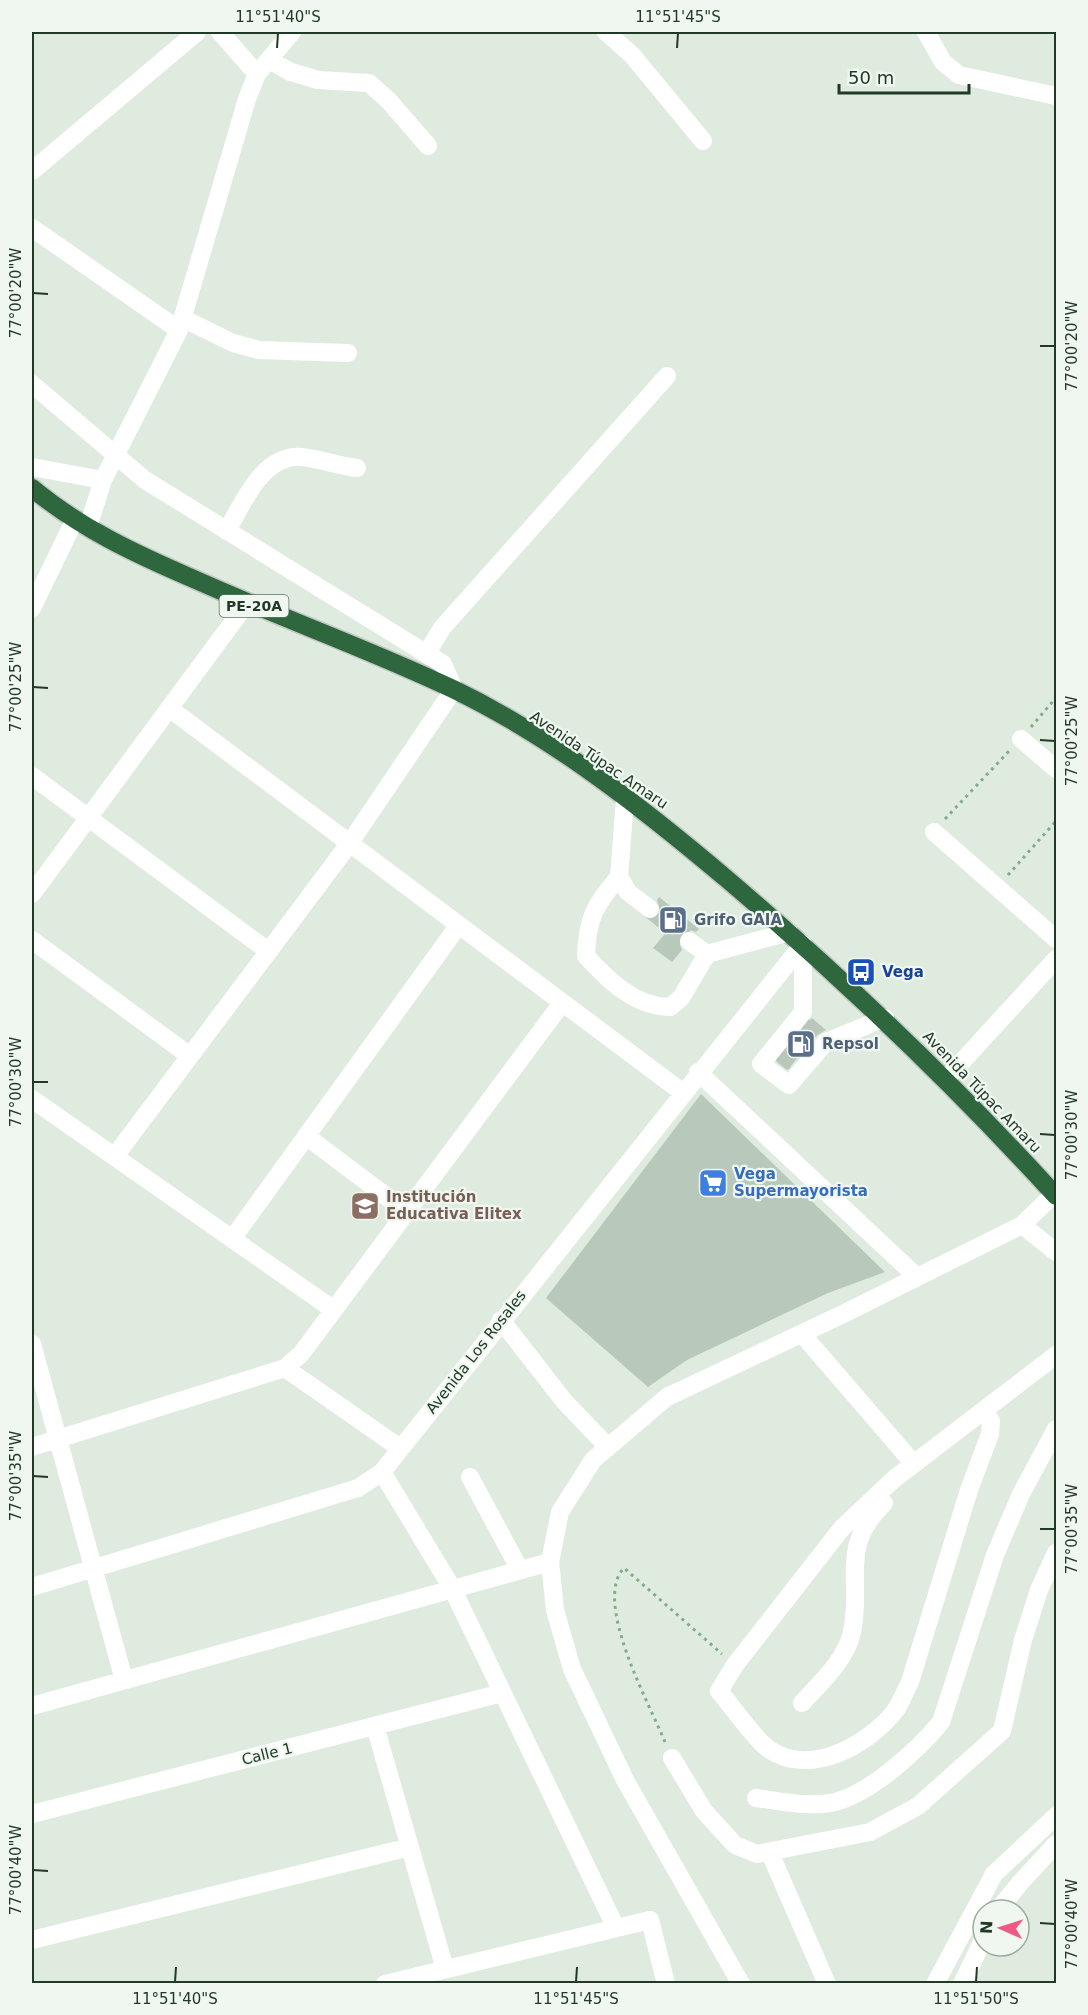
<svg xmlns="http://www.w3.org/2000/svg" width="1088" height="2015" font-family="'DejaVu Sans',sans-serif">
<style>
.building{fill:#b8c8ba}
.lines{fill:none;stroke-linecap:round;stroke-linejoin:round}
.minor-tunnel{stroke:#bac8bb;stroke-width:18;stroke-dasharray:18 9;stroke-linecap:butt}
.highway-casing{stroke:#c1c8c2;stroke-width:21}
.path{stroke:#81ad88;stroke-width:3;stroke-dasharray:3 4.5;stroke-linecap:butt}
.minor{stroke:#fff;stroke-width:18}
.highway{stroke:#2e663d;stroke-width:18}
.ticks{fill:none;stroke:#213a26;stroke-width:2}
.labels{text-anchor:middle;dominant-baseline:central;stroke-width:4.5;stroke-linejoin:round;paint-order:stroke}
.shield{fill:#f0f7f0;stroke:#5f7363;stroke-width:1.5}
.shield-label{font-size:14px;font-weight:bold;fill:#213a26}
.street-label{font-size:15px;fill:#213a26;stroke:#f0f7f0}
.service-label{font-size:15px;font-weight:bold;fill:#4e5e75;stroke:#f0f7f0;text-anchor:start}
.transit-label{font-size:15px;font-weight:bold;fill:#164399;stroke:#f0f7f0;text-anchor:start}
.shop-label{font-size:15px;font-weight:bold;fill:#366cbe;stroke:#f0f7f0;text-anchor:start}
.education-label{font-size:15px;font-weight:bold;fill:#785e54;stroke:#f0f7f0;text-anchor:start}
.neatline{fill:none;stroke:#213a26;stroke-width:2}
.ticks-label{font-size:15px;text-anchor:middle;fill:#213a26}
</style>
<rect width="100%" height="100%" fill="#e0ebe0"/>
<path class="building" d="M659 897 699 929 696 932 690 930 680 934 678 940 682 950 672 962 653 948 669 929 656 918 661 911 657 900Z
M812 1018 826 1030 817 1035 787 1070 777 1062Z
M701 1094 885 1272 828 1293 687 1360 648 1387 546 1298Z"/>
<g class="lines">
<path class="minor-tunnel" d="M650 909 689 941
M802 1025 820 1038
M791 1038 810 1050
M779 1052 798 1065"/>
<g class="highway-casing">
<path id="highway" d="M32 488C81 529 138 555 196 580 281 618 369 649 453 689 553 737 644 809 728 880 844 979 953 1083 1056 1196"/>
</g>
<path class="path" d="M1031 727 1054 700
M945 819 1010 750
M1008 875 1056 821
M665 1742C650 1705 592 1601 624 1568L722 1654"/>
<path class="minor" d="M220 32 257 74
M606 32 632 55 703 141
M926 32 943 62 959 75 1056 96
M269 60 291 72 318 80 369 83 389 101 428 146
M32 171 197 32
M32 228 179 330
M182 318 233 343 259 350 348 353
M32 384 145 480 443 664 454 689 349 844 115 1156
M32 467 103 480 179 330 247 99 257 74 292 32
M88 527 103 480
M227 531C243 502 263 454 302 457 320 459 339 466 357 468
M32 608 75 519
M427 653 442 628 667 376
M169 708 682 1092
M1021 739 1056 769
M32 776 268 951
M625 799 619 877 628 892 650 909
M934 832 1056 939
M619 877C595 904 587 919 586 956 608 980 635 1007 670 1007L681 998 707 954
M32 894 247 603
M32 940 190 1056
M689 941 707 954 789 932
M803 944V1012L761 1064 789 1085 826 1042 885 1018
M698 1072 916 1276
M946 1079 1056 959
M32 1099 334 1310
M306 1136 407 1212
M1022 1225 1056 1252
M232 1239 458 926
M501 1320 564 1401 608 1447
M802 1334 914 1464
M32 1344 124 1680
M285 1368 400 1448
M985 1412 991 1421 990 1434 969 1490 910 1682C905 1691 901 1703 895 1711 868 1745 811 1777 770 1750 756 1741 732 1706 719 1691L735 1665 842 1528 894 1479 1056 1355
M32 1447 285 1368 301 1354 562 1003
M382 1472 452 1588 616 1928
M470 1477 520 1570
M32 1587 358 1488 382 1472 803 944
M802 1703C820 1683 846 1660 852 1632 863 1579 838 1548 884 1503
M32 1706 550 1562
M375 1726 445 1969
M672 1758 704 1811 735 1845 757 1854 870 1832 918 1806 1002 1731 1023 1640 1039 1590 1056 1553
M756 1798C781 1801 810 1808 835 1802 871 1793 918 1750 941 1722L995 1555 1021 1494 1056 1429
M32 1814 502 1693
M770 1853 827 1984
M998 1910 1020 1883 1056 1844
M32 1940 410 1847
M385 1984 650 1920 666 1984
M741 1984 625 1780 572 1669 555 1610 550 1562 560 1512 593 1460 667 1397 841 1315 1022 1225 1055 1193
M935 1984 994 1874 1056 1816
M962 1984 983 1940"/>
<use href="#highway" class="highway"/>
</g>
<path class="ticks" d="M277 48 278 33M677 48 678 33M33 293 48 294M1040 346H1055M33 687 48 688M1040 740 1055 741M33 1082H48M1040 1134 1055 1135M33 1476 48 1477M1040 1529H1055M33 1870 48 1871M1040 1923 1055 1924M175 1982 176 1967M576 1982 577 1967M976 1982 977 1967"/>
<defs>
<g id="fuel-square" transform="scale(1.5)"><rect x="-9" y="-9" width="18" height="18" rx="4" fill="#5c6f8a" stroke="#f0f7f0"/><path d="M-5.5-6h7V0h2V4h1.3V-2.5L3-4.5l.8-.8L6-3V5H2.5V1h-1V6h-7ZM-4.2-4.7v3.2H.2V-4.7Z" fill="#fff"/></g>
<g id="bus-square" transform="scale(1.5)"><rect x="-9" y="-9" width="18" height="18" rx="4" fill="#1a4fb4" stroke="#f0f7f0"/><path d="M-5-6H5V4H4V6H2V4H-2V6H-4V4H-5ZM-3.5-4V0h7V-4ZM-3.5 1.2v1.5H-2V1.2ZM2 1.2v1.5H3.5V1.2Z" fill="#fff"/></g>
<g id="supermarket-square" transform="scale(1.5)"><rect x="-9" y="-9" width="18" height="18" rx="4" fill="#3f7fe0" stroke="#f0f7f0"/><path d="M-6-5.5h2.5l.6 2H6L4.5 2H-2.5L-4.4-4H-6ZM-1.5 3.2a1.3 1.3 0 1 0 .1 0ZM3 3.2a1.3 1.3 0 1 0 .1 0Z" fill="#fff"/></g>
<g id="school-square" transform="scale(1.5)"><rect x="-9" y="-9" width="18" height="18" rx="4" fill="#8d6e63" stroke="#f0f7f0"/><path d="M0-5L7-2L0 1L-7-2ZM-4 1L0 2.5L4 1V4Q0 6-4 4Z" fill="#fff"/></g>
</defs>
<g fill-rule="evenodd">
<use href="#fuel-square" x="673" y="920"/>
<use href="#bus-square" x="861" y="972"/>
<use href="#fuel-square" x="801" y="1044"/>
<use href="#supermarket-square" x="713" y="1183"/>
<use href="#school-square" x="365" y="1206"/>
</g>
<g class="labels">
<rect class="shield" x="219.5" y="595" width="69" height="22" rx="4.5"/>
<g class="shield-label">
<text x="254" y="606">PE-20A</text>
</g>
<g class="street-label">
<text transform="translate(599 760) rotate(34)">Avenida Túpac Amaru</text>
<text transform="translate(982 1092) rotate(46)">Avenida Túpac Amaru</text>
<text transform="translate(476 1352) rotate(-52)">Avenida Los Rosales</text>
<text transform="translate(267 1754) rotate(-14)">Calle 1</text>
</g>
<g class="service-label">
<text x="694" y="920">Grifo GAIA</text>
<text x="822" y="1044">Repsol</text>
</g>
<g class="transit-label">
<text x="882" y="972">Vega</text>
</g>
<g class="shop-label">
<text x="734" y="1174">Vega<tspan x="734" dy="17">Supermayorista</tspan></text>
</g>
<g class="education-label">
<text x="386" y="1197">Institución<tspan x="386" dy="17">Educativa Elitex</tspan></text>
</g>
</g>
<rect width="1088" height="2015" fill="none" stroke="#f0f7f0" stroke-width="66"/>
<g transform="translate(1001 1928) rotate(273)"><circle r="28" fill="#f0f7f0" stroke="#9dab9f" stroke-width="1.5"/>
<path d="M0-4.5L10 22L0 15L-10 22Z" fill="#ee5a84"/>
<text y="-9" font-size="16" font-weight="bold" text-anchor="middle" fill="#213a26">N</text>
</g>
<path d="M839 84v9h130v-9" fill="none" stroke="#213a26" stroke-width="3"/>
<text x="848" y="84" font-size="18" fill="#213a26" stroke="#f0f7f0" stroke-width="4.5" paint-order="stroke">50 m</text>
<rect x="33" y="33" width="1022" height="1949" class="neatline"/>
<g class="ticks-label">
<text x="278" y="22">11°51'40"S</text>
<text x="678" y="22">11°51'45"S</text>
<text transform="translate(16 293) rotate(-90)" y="5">77°00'20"W</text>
<text transform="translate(1072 346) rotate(-90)" y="5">77°00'20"W</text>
<text transform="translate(16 687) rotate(-90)" y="5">77°00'25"W</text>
<text transform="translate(1072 741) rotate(-90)" y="5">77°00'25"W</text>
<text transform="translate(16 1082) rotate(-90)" y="5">77°00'30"W</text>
<text transform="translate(1072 1135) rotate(-90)" y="5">77°00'30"W</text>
<text transform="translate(16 1476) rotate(-90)" y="5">77°00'35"W</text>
<text transform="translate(1072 1529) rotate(-90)" y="5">77°00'35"W</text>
<text transform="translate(16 1870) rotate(-90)" y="5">77°00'40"W</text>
<text transform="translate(1072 1924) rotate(-90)" y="5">77°00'40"W</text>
<text x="175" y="2004">11°51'40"S</text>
<text x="576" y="2004">11°51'45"S</text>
<text x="976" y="2004">11°51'50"S</text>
</g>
</svg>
